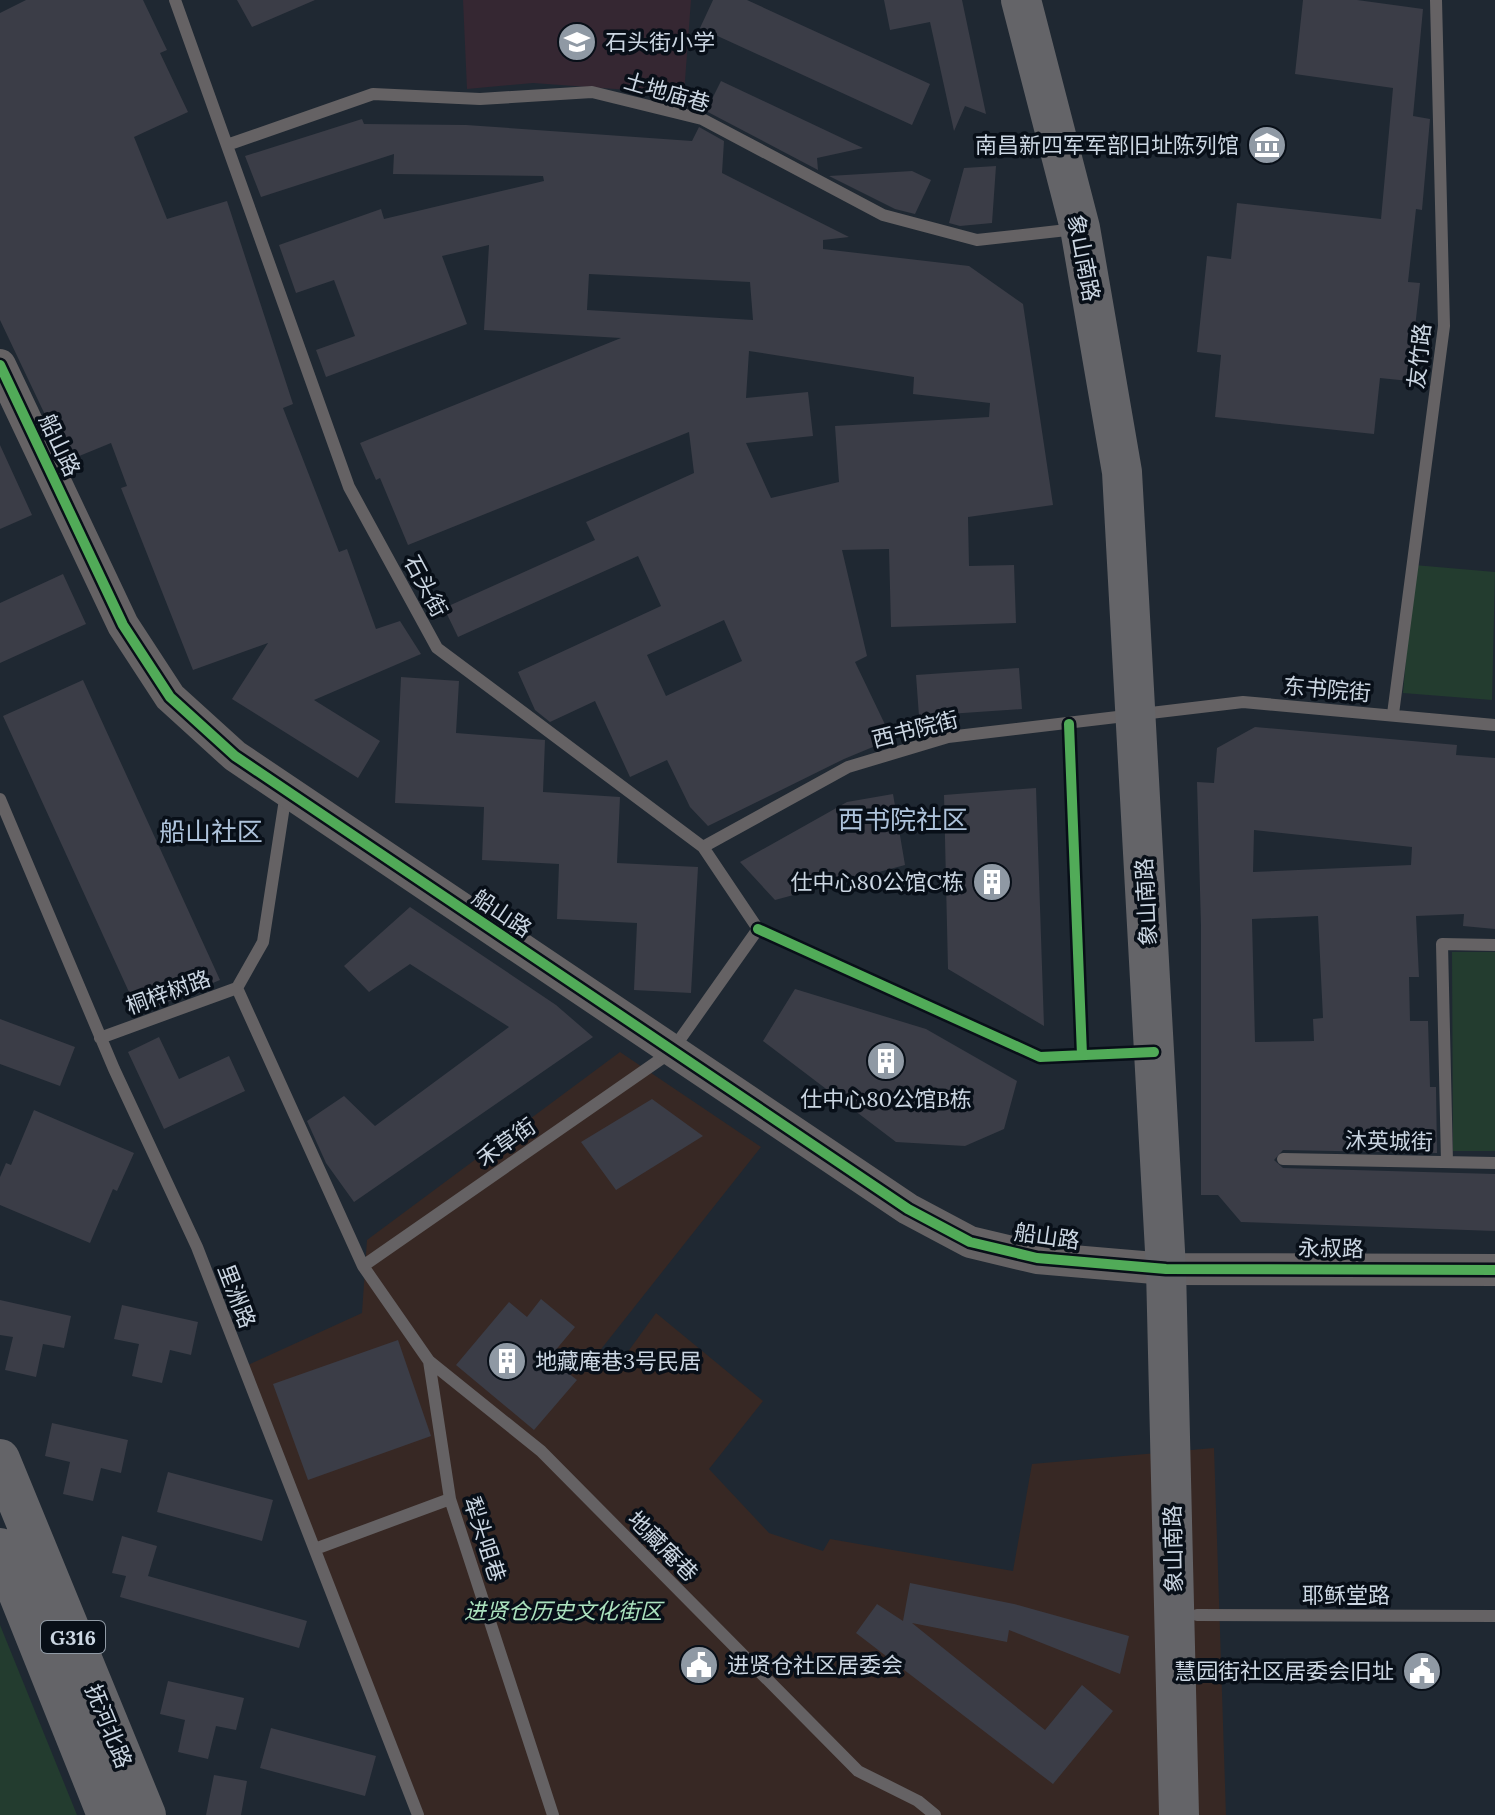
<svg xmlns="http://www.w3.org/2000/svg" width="1495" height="1815" font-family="Lora,'Noto Sans SC',serif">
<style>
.commercial{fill:#372824}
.education{fill:#352732}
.green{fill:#233c2f}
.building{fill:#3b3d47;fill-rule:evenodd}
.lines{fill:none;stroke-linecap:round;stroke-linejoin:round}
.service{stroke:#656264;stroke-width:12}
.tertiary{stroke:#656264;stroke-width:32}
.primary{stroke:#646468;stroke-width:40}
.cycleway-casing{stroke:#080f18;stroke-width:15}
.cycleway{stroke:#51ab58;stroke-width:10}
.labels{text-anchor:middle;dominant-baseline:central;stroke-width:7;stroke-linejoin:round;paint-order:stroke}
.shield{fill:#080f18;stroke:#909aa5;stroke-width:2}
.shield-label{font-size:20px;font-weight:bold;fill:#cbd6e2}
.poi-label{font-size:22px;fill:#cbd6e2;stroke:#080f18;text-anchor:start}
.street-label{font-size:22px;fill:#cbd6e2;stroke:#080f18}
.park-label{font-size:22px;font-style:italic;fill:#abe2be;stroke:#080f18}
.quarter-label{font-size:26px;fill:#aec3db;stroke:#080f18}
</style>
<rect width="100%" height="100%" fill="#1f2832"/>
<path class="commercial" d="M620 1052 761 1147 598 1353 614 1371 656 1313 763 1401 709 1469 769 1533 823 1551 830 1539 1013 1571 1032 1464 1214 1448 1226 1815H424L248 1365 362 1313 367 1240Z"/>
<path class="education" d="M463 0H691L684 94 533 83 467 89Z"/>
<path class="green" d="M1414 565 1495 572 1492 700 1403 693Z
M1452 952H1495V1151H1453Z
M0 1625 77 1815H0Z"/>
<path class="building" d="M26 0H143L167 50 160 53 188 112 134 137 167 219 227 201 293 404 283 408 339 552 347 549 376 629 400 621 421 654 314 700 380 741 358 778 232 699 268 643 193 670 121 488 127 486 111 443 67 461 0 320V13Z
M237 0H315L252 27Z
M713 0H747L930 84 912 125 700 28Z
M884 0H962L986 114 965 106 954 131 930 22 890 30Z
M1303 0H1357L1423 9 1413 116 1430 119 1422 210 1416 209 1408 282 1420 283 1409 381 1380 378 1374 434 1215 417 1221 355 1197 352 1207 256 1231 259 1237 203 1381 219 1393 88 1295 74Z
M721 81 863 148 817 158 818 170 706 111Z
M362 119 364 124 466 125 692 141 699 127 724 141 722 173 849 237 823 240V249L969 266 1023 304 1053 505 968 517 969 566 1014 565 1016 623 891 627 889 549 842 550 867 656 855 662 892 739 844 759 708 826 690 807 667 760 630 777 595 701 550 722 535 710 518 672 661 606 638 556 458 637 444 608 595 540 586 522 694 473 689 432 408 545 380 478 376 480 360 443 621 338 484 330 489 245 442 256 467 324 326 377 316 350 355 336 334 280 296 293 279 245 381 209 384 219 544 181 543 176 393 174 394 154 261 197 245 156ZM589 274 750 282 753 320 587 310ZM749 351 914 377 913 394 990 403 989 417 835 426 839 482 771 498 746 443 813 436 808 392 746 398ZM724 620 742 661 666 696 647 655Z
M996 166 992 223 960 226 949 223 964 168Z
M912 171 931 180 915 214 895 209 829 176Z
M0 445 32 515 0 529Z
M63 574 86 624 0 663V603Z
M1019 668 1022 709 919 716 916 675Z
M401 677 459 681 456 733 545 740 543 792 620 797 617 863 698 867 691 993 634 990 637 923 557 919 559 864 482 860 484 807 395 803Z
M83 680 220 980 139 1014 3 716Z
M1255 727 1457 745 1456 755 1495 758V929L1463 926 1464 914 1416 916 1419 977H1409L1410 1021H1428L1430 1087H1436L1437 1153 1283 1150 1274 1160 1283 1168 1495 1174V1231L1241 1222 1218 1195H1201V926L1197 782 1214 783 1217 748ZM1254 830 1412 847 1411 865 1253 872ZM1318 916 1323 1018 1313 1019 1314 1041 1255 1042 1252 919Z
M1036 788 1044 1026 948 969 944 795Z
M893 794 905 865 775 900 740 862 847 802Z
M410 907 556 1005 593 1037 354 1202 326 1163 307 1121 344 1096 375 1126 509 1027 410 964 369 992 344 966Z
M795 989 926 1029 1017 1081 1004 1129 965 1146 896 1142 763 1041Z
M0 1019 75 1047 60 1086 0 1064Z
M159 1037 179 1079 229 1056 245 1091 164 1129 128 1052Z
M652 1099 703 1136 616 1190 581 1142Z
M34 1110 134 1153 117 1191 113 1189 90 1243 0 1205V1177L6 1163 11 1165Z
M541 1299 575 1327 549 1358 577 1380 534 1430 456 1365 509 1302 527 1317Z
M0 1300 71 1316 64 1348 43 1344 36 1377 5 1370 13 1337 0 1335Z
M122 1305 198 1322 191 1355 170 1350 162 1383 132 1376 139 1344 114 1339Z
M398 1340 431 1436 308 1480 273 1384Z
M52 1423 128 1440 121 1473 101 1468 93 1501 63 1494 70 1462 45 1456Z
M168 1472 273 1500 262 1541 157 1512Z
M122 1536 157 1546 148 1576 307 1621 299 1648 120 1597 126 1576 112 1573Z
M910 1583 1014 1604 1129 1636 1120 1674 1009 1630 1007 1642 912 1623 1045 1730 1082 1685 1113 1711 1053 1784 856 1633 877 1604 903 1621Z
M168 1681 244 1698 236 1730 216 1726 208 1759 178 1752 185 1720 160 1714Z
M271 1728 376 1756 365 1796 260 1768Z
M214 1775 247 1781 241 1815H206Z"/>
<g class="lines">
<path class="service" d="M175 0 349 487 437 648 703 847 758 929 671 1052 363 1266 429 1361 541 1451 858 1771 918 1801 935 1815
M227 145 373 94 480 99 592 92 702 119 883 215 977 240 1076 229
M1393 714 1444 326 1436 0
M0 799 114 1069 197 1247 418 1815
M703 847 848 767 948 737 1243 702 1495 725
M237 988 363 1266
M100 1038 237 988 263 942 286 793
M1283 1159 1495 1163
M1447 1162 1442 944 1495 945
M429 1361 450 1499 553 1815
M315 1549 450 1499
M1197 1615 1495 1616"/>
<path class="tertiary" d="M0 365 123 625 170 697 235 756 908 1209 970 1242 1037 1258 1166 1269 1495 1270"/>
<path class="primary" d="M1021 0 1080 228 1122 472 1166 1269 1179 1815
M0 1459 146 1815
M0 1548 107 1815"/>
<g class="cycleway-casing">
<path id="cycleway" d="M0 365 123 625 170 697 235 756 908 1209 970 1242 1037 1258 1166 1269 1495 1270
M1069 724 1082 1055
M758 929 1040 1057 1154 1052"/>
</g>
<use href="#cycleway" class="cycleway"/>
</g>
<defs>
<g id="school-disc" transform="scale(2)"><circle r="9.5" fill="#8f99a4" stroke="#080f18"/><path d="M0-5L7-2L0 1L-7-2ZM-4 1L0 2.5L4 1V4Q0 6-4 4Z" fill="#fff"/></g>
<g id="museum-disc" transform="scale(2)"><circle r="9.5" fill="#8f99a4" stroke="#080f18"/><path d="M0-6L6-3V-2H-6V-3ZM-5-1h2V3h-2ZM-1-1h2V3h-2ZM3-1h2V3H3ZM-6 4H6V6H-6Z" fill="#fff"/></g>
<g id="building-disc" transform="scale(2)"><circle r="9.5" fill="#8f99a4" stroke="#080f18"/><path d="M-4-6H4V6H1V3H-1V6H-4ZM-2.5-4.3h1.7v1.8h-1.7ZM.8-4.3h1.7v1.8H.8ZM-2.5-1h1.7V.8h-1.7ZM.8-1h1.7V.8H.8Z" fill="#fff"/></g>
<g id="civic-disc" transform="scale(2)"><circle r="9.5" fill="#8f99a4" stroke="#080f18"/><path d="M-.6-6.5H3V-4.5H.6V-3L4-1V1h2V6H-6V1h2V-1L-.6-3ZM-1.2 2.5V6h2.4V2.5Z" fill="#fff"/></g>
</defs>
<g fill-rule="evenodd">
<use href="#school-disc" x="577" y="42"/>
<use href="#museum-disc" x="1267" y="145"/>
<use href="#building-disc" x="992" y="882"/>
<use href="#building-disc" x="886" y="1061"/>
<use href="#building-disc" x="507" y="1361"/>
<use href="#civic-disc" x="699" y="1665"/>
<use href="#civic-disc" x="1422" y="1671"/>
</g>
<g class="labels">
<rect class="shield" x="41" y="1621" width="64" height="32" rx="6"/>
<g class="shield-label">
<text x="73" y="1637">G316</text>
</g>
<g class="poi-label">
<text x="605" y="42">石头街小学</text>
<text x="1239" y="145" text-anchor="end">南昌新四军军部旧址陈列馆</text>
<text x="964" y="882" text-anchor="end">仕中心80公馆C栋</text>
<text x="886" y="1099" text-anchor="middle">仕中心80公馆B栋</text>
<text x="535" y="1361">地藏庵巷3号民居</text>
<text x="727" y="1665">进贤仓社区居委会</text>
<text x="1394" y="1671" text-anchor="end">慧园街社区居委会旧址</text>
</g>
<g class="street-label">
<text transform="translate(667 92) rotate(16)">土地庙巷</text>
<text transform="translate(1084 258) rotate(79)">象山南路</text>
<text transform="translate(1419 356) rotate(-84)">友竹路</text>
<text transform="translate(60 445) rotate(65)">船山路</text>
<text transform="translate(426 586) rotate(62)">石头街</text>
<text transform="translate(1327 689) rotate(5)">东书院街</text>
<text transform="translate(915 729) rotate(-14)">西书院街</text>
<text transform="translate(1146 902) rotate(-93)">象山南路</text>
<text transform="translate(502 913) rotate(34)">船山路</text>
<text transform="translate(168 992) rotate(-20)">桐梓树路</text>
<text transform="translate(1389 1141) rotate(1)">沐英城街</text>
<text transform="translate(506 1142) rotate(-35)">禾草街</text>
<text transform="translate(1047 1236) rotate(8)">船山路</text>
<text transform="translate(1331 1248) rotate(1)">永叔路</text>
<text transform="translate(237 1296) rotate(69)">里洲路</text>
<text transform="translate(485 1539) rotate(72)">犁头咀巷</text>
<text transform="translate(663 1546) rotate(45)">地藏庵巷</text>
<text transform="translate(1173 1549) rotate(-91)">象山南路</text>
<text x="1346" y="1595">耶稣堂路</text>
<text transform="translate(109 1726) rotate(68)">抚河北路</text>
</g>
<g class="park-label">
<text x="563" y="1611">进贤仓历史文化街区</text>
</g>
<g class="quarter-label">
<text x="903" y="819">西书院社区</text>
<text x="211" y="831">船山社区</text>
</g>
</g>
</svg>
